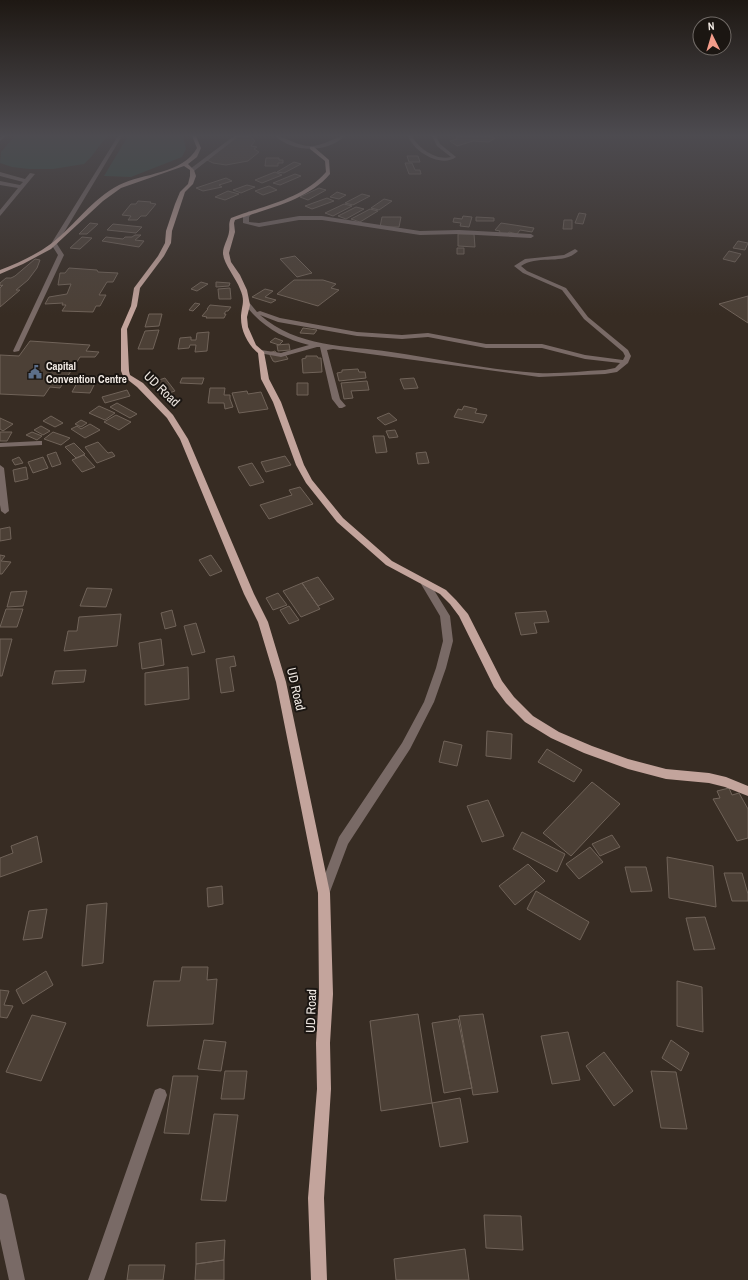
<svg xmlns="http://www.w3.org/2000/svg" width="748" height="1280" font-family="'Archivo Narrow',sans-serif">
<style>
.green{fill:#304b3f}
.building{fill:#4c4036;stroke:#706359}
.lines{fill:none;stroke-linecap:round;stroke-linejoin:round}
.minor{fill:#796a66;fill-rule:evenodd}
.major{fill:#c3a49c;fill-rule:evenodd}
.labels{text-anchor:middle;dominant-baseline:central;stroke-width:4;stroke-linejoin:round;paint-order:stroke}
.far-poi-label{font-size:11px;font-weight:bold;fill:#f0e9e3;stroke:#1b1612;text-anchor:start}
.street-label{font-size:13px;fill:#f0e9e3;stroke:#1b1612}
</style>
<rect width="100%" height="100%" fill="#372c23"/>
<path class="green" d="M15 136H107L91 157 84 164 53 169H29L12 167 0 163 1 152Z
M128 136H183L186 149 182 157 131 177 104 176Z"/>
<path class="building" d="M236 136H250L255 141 251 146 257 147 254 149 259 152 248 161 226 165 213 163 207 160Z
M456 136H487L495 138 489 142 473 141 457 146 450 141 457 139Z
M407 156H418L420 162H409Z
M266 158H279V160H283V163H278V166H265Z
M294 162 301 164 284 173 277 172Z
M405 163H412L415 170H420L421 174H409Z
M275 172 282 175 262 183 255 180Z
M295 174 301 176 280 185 273 183Z
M226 178 232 181 219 185 222 187 203 191 196 188Z
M247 185 255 187 241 193 233 190Z
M269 186 277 190 263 195 255 191Z
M319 188 326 190 308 200 300 197Z
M228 191 239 194 225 200 215 197Z
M337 192 346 195 339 199 330 197Z
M362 194 370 196 353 205 345 203Z
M327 198 334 201 312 209 305 206Z
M384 199 392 201 379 210 371 208Z
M138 201 151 202 150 203 156 204 146 216H141L137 220H128L131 216 122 215 131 204H136Z
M344 204 352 206 333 216 325 213Z
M356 207 364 209 346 219 338 216Z
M370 209 378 211 360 222 351 219Z
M579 213 586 214 583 224 575 223Z
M463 216 472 217 469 227 460 226 461 223 453 222 454 218 462 219Z
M382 217H401L399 227H380Z
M476 217 494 218V221H476Z
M564 220H572V229H563Z
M90 223 98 224 87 234H79Z
M501 223 534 228 532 232 520 230 517 234 509 232 508 234 499 233 500 231 495 230Z
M113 224 142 227 136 233 107 230Z
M458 234H474L475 247 458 246Z
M135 235H141L135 240 144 241 139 247 102 241 106 237 123 239 125 237H132Z
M82 237 92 238 80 249 70 248Z
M738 241 748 243 745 250 733 248Z
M457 248H464V254H457Z
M729 251 741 254 735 262 723 259Z
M295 256 312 273 297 277 280 259Z
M35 259 40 260 37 268 28 280 16 290H20L0 307V288L3 285 0 286V283L6 278H11L15 276Z
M69 268 97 270 98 272 118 273 113 282H107L99 295H106L100 306H96L93 312 62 311 66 305H62L63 303 45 304 49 297 67 294 71 284 58 285 60 273H65Z
M294 280H323L336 284 331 288 339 290 318 306 277 294Z
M201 282 208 284 197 291 191 289Z
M216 282 230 283 229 286 216 287Z
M230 288 231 299H219L218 289Z
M265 289 273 291 265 297 276 300 271 303 252 297Z
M748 296V323L719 304Z
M195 303 200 304 193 311 189 310Z
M210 305 231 307 228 311H226L224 314H226L224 318H206L207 317 202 316 208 309H207Z
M149 314H162L159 326 145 327Z
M303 328 317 330 314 334 300 333Z
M159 330 153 349H138L145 331Z
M209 332 207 351 195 352 196 345H190L189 348 178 349 180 338 191 337V340H196L197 333Z
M275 338 283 341 279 345 270 342Z
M30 341 90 345 86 351 99 352 95 357H80L60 388 50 387 44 396 0 394V355L19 356Z
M289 344 290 350 278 351 277 345Z
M275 351 278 355 284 353 288 359 275 362 273 361 269 353Z
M306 356H317L318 358H321L322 372 303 373 302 359 306 358Z
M358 369 359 372H365L366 378 339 381 337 373 342 372V370Z
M81 376 98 377 90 393 72 392Z
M165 378 175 391 163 395 153 382Z
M182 378H204L202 384 180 383Z
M414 378 418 388 404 389 400 379Z
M367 381 369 390 351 391 353 398 344 399 341 383Z
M297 383H308V395H297Z
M210 388H225L224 395H230V399L233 407 225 409 224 403H208Z
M127 390 130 396 105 403 102 397Z
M247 391 248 394 261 392 268 409 239 413 232 393Z
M117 403 137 414 130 418 110 407Z
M99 406 115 413 105 420 89 413Z
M464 406 477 409 475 413 487 415 483 423 454 417 458 409 462 410Z
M389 413 397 420 385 425 377 418Z
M116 415 131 422 119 430 104 422Z
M51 416 63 423 55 427 43 421Z
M0 418 13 424 3 431 0 429Z
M81 420 87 423 81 427 75 424Z
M90 424 100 430 85 438 71 429 77 426 81 429Z
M41 426 50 431 43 435 34 430Z
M395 430 398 437 389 438 386 431Z
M0 432H12L7 441H0Z
M32 432 42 436 37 440 26 435Z
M53 432 70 438 61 445 44 439Z
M373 436H384L387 452 376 453Z
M98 442 108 453 112 452 115 456 97 463 85 447Z
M74 443 85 454 76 458 65 447Z
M56 452 61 464 52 467 47 455Z
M426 452 429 463 418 464 416 453Z
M84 455 95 467 82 472 72 460Z
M285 456 291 465 266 472 261 462Z
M19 457 23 463 15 465 12 460Z
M43 457 48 468 33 473 28 462Z
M252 463 264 482 250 486 238 467Z
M26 467 28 479 15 482 13 470Z
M300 487 313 504 269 519 260 505 292 495 289 490Z
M10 527 11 539 0 541V529Z
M0 555 5 556 1 561 11 562 2 574H0Z
M211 555 222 571 210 576 199 560Z
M318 577 334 599 318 606 302 583Z
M302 583 320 609 301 617 283 591Z
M87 588 112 589 106 607 80 606Z
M27 591 23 606 7 607 11 592Z
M278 593 287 605 273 610 266 598Z
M289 606 299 620 289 624 280 610Z
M6 609H23L17 627H0Z
M172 610 176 626 165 629 161 613Z
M546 611 549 622 534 623 537 633 521 635 515 613Z
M121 614 117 646 64 651 68 631H77L79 617Z
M196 623 205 652 192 655 184 626Z
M0 639H12L2 676H0Z
M161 639 164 665 142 669 139 643Z
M234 656 236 666 230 667 234 691 221 693 216 659Z
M188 667 189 699 145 705V673Z
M86 670 84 682 52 684 55 671Z
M487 731 512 734 511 759 486 756Z
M444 741 462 745 457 766 439 762Z
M547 749 582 770 574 782 538 762Z
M592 782 620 804 571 856 543 833Z
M729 788 732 795 739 793 748 809V838L737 841 713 799 720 798 717 791Z
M488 800 504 836 482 842 467 806Z
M522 832 565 854 557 872 513 849Z
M612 835 620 847 600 856 592 844Z
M37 836 42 862 0 877V858L13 853 11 846Z
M590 847 603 862 579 879 566 864Z
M667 857 713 866 716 907 669 898Z
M528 864 545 881 515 905 499 886Z
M625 867H646L652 891 631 892Z
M724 873H742L748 894V901H732Z
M222 886 223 904 208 907 207 888Z
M536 891 589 922 580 940 527 909Z
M107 903 103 963 82 966 87 905Z
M47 909 42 938 23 940 29 911Z
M705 917 715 949 694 950 686 918Z
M182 967H208L207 980 217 979 213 1024 147 1026 154 981H180Z
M46 971 53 985 23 1004 16 990Z
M677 981 702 987 703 1032 677 1026Z
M0 990 9 991 4 1005 13 1006 7 1018 0 1017Z
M418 1014 432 1103 381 1111 370 1021Z
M483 1014 498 1092 473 1095 459 1016Z
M32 1015 66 1023 41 1081 6 1072Z
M458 1019 472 1088 444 1093 432 1023Z
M568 1032 580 1080 552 1084 541 1036Z
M204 1040 226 1042 221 1071 198 1069Z
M671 1040 689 1053 681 1071 662 1058Z
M604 1052 633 1091 614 1106 586 1066Z
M225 1071H247L244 1099H221Z
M651 1071 676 1072 687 1129 661 1128Z
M173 1076H198L189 1134 164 1133Z
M460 1098 468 1142 440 1147 432 1103Z
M214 1114 238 1115 226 1201 201 1200Z
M484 1215 521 1216 523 1250 486 1248Z
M225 1240 224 1260 196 1264V1243Z
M465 1249 469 1280H396L394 1259Z
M224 1260V1280H195L196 1264Z
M129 1265H165L163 1280H127Z"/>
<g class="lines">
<path class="minor" d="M2 136H6L0 141V137Z
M118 136H122L57 244 64 255 19 351 14 352 13 351 58 255 51 244Z
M234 136H239L194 171H190V169Z
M275 136C282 135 297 146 310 146 324 146 338 135 345 136 327 153 294 153 275 136Z
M408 136H412C418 148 436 161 451 157L437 146 432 136H436L440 144 456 157C441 168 414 152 408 136Z
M0 172 25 179 30 173 35 174 0 216V210L18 188 0 185V181L20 185 23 182 0 176Z
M249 211 252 213 249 217V222L259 223 299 216H322L420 231 459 230 531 234 534 236 531 238 459 234 420 235 322 220H299L259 227 243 223V217Z
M575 249 578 251C563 266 538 254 521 266L527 271 566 288 588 317 628 350 631 356 628 363 617 372 605 374 539 377 333 349 327 350 340 399 346 406 342 408H339L332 399 320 347H317L281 357 259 353V351L261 350 281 353 309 345C281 338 260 325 243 302L248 301 257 312 260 311 280 318 357 332 402 335 428 333 486 344H542L585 355 623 360 625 356 623 352 584 319 562 290 523 273 514 266 525 259 564 255ZM260 315 278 322 357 336 402 339 428 337 486 348H542L585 359 620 363 615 368 605 370C583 371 560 374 538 373 489 370 440 359 391 352 345 345 298 348 260 315Z
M39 441H42V445L0 447V443Z
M0 465 4 468 9 511 5 514 1 511 0 505Z
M426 581 429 582 450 616 453 641 446 668 434 702 410 749 348 844 328 897 324 899 320 897 318 893 339 837 402 743 424 702 436 668 443 641 440 616 421 584Z
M160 1088 165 1090 167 1095 104 1280H88L153 1095 155 1090Z
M0 1193 6 1195 8 1201 25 1280H9L0 1239Z"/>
<path class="major" d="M192 136H196L201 148 197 157 188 164 194 170 196 176 193 184 185 192 172 231 171 243 164 256 140 288 137 306 127 329 129 371 130 375 143 383 173 415 188 439 254 594 268 622 286 682 330 893 333 994 330 1043 331 1089 324 1198 327 1280H311L308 1198 317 1089 316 1043 319 994 318 893 276 682 258 622 244 594 180 439 167 418 137 387 123 376 121 371V329L131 306 134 288 158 256 165 243 166 231 175 204 180 192 188 184 190 176V170L184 166 121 188 103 201 51 249 23 264 0 274V270C18 263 36 255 52 243 75 225 92 199 119 185 143 173 183 174 197 148Z
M310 147H314L329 160 330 174C307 201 268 208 235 220L234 223 235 232 229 253 231 262 240 275 247 290 250 305 247 317 248 327 256 345 264 352 269 379 281 402 304 465 312 480 343 518 392 561 446 590 456 600 468 614 502 681 514 697 533 716 559 732 592 746 628 759 666 769 709 773 726 777 748 786V796L725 787 709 783 666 779 628 769 584 753 551 738 525 722 506 703 494 687 459 616 450 604 440 594 386 565 337 522 306 483 296 465 273 402 261 379 258 353C248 345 241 331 241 318 241 306 246 302 240 289 236 278 223 263 223 253 223 246 228 239 229 232 230 226 228 224 231 218 263 206 303 199 326 172L325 161 310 149Z"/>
</g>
<linearGradient id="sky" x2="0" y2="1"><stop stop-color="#1e1813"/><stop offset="0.43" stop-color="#4d4b50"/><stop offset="1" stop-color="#4d4b50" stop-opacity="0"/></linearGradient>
<rect width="748" height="315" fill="url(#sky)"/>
<defs>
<g id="civic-bare" transform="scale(1.08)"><path d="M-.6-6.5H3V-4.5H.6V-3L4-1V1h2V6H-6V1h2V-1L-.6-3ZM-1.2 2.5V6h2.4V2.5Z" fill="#5c6f8a" stroke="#1b1612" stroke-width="2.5" paint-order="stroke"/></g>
</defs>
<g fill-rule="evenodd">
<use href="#civic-bare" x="35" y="372"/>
</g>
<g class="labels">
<g class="far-poi-label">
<text x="46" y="366">Capital<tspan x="46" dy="13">Convention Centre</tspan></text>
</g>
<g class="street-label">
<text transform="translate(162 389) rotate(44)">UD Road</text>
<text transform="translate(296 689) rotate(77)">UD Road</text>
<text transform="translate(311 1011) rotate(-88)">UD Road</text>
</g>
</g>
<g transform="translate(712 36) rotate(355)"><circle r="19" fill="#1b1612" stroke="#706a66"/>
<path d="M0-3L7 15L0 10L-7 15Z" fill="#f49d8b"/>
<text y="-6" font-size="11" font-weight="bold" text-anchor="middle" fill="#f0e9e3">N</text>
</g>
</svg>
